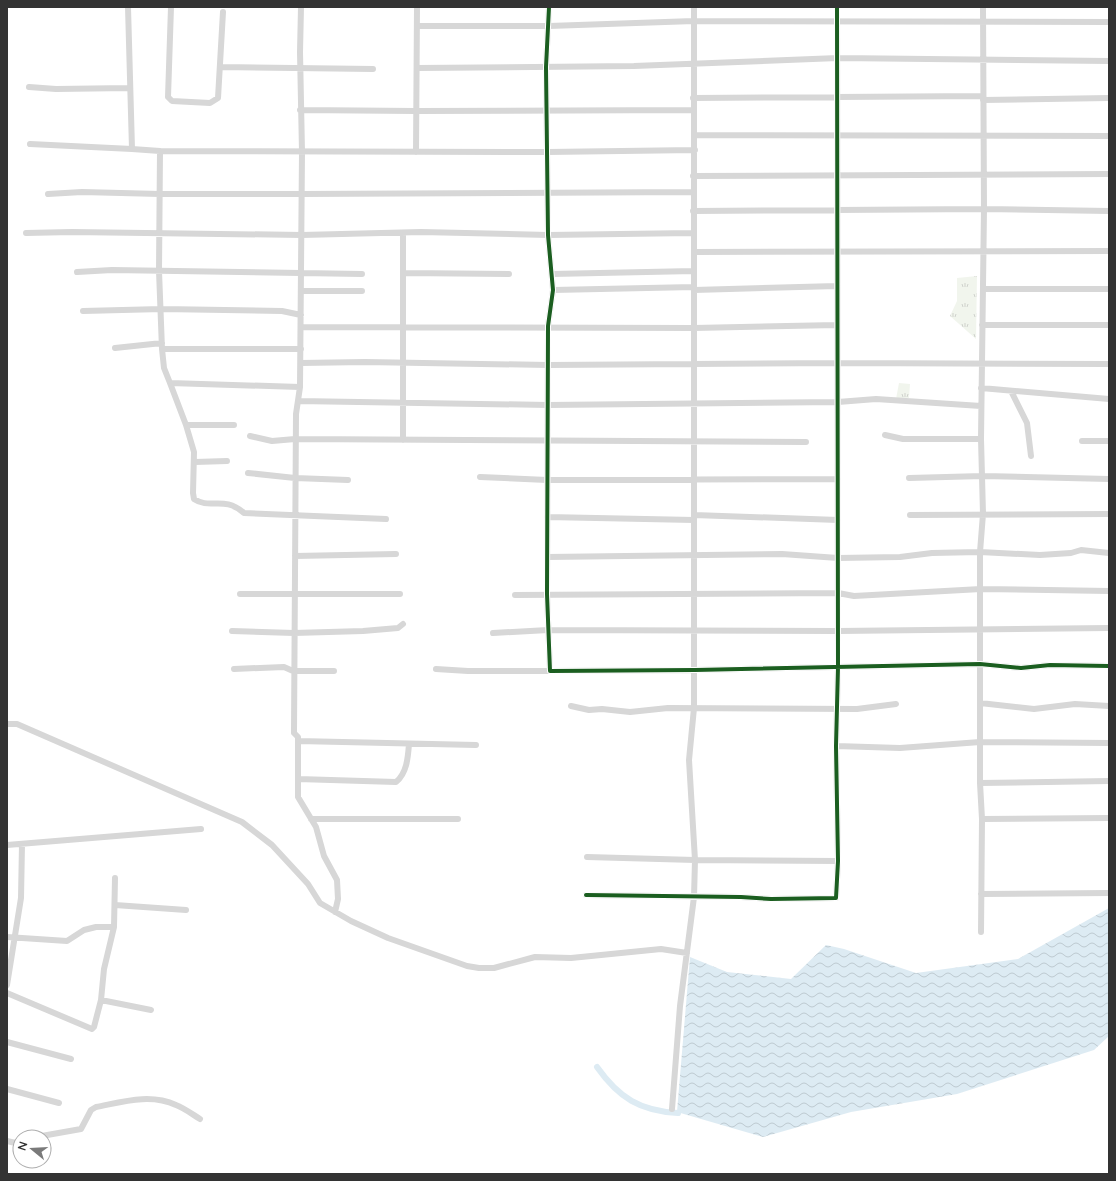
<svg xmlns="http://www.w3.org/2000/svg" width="1116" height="1181" font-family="Lato,sans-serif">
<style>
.grass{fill:url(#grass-tufts)}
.water{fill:url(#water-waves)}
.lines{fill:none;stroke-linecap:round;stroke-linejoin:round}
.canal{stroke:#ddebf3;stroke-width:6}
.street{stroke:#d7d7d7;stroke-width:6}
.cycleway-casing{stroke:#fff;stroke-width:6}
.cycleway{stroke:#1b5e20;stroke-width:4}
</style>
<defs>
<pattern id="grass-tufts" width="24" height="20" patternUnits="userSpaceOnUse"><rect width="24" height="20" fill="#f1f5ed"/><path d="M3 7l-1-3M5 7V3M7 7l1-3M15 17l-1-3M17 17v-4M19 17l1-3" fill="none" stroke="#cfd2cc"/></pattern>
<pattern id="water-waves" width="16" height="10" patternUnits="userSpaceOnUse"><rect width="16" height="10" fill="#ddebf3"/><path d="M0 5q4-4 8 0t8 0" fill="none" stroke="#becad1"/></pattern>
</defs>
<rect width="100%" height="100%" fill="#fff"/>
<path class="grass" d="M977 276 976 339 950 316 957 301V278Z
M899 383 910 384 909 398 896 399Z"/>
<path class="water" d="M1109 908V1036L1094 1050 957 1094 851 1112 763 1137 677 1112 690 957 727 972 791 979 826 945 844 949 916 973 1018 959Z"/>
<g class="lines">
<path class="canal" d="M597 1067C619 1098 640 1111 678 1113"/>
<path class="street" d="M128 7 132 149 160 151 159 271 162 349 164 368 170 383 300 387
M171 7 168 97 172 101 210 103 218 98 223 12
M301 7 300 52 302 152 300 387 296 414 294 733 298 737V797L316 827 324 856 337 880 338 899 335 912
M549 7 546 67 548 235 553 290 548 326 547 594 550 671 695 670 980 664 1021 668 1050 665 1109 666
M418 26H549L694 21 1109 22
M221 67 373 69
M417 68 634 66 838 58 1109 61
M29 87 56 89 129 88
M693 98 983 96
M983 100 1109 98
M300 110 415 111 693 110
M694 135 1109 136
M30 144 132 149
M160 151 548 152 695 150
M416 152 417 7
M693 176 1109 174
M48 194 82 192 160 194H302L692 192
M693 211 984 209 1109 211
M26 233 72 232 302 235 421 232 548 235 693 233
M694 252 1109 251
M77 272 112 270 362 274
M404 273 509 274
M552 274 694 271
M983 289H1109
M553 290 694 287
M694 290 837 286
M301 291H362
M83 311 162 309 282 311 301 315
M982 325H1109
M301 327 694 328 837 325
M115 348 162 343
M162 349H301
M301 363 365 362 548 365 838 363 1109 364
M170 383 186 425 194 452 193 493 194 499C210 510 224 495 244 513L386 519
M981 388 1109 399
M1011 391 1027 423 1031 456
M298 401 548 405 838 402 876 399 981 406
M186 425H234
M885 435 903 439H981
M250 436 272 441 295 439 806 442
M403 440V233
M1082 441H1109
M195 462 227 461
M248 473 295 478 348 480
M480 477 547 480 838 479
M909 478 983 476 1109 479
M694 515 838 520
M910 515 1109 514
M547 517 694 520
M295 556 396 554
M547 557 782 554 838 558 900 557 932 553 980 552 1040 555 1071 553 1081 550 1109 553
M240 594H400
M515 595 838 593 854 596 981 589 1109 591
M232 631 294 633 363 631 398 628 403 624
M493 633 548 630 838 631 1109 628
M234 669 284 667 293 671H334
M436 669 468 671H550
M980 703 1034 709 1075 704 1109 706
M571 706 589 710 602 709 630 712 668 708 857 709 896 704
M7 724H17L242 822 272 845 308 884 320 903 351 921 388 938 467 966 479 968H494L535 957 571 958 661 949 687 953
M298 741 476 745
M836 746 900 748 980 742 1109 743
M298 779 396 782C407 773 408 757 409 744
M980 783 1109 781
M311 819H458
M982 819 1109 818
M7 845 201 829
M587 857 695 860 838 861
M981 894 1109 893
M586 895 741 897 771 899 836 898 838 861 836 746 838 667 837 7
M115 905 186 910
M981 932 982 819 980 783V552L983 514 981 439 984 209 983 7
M7 937 67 941 84 930 96 927H114
M7 985 21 898 22 844
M7 993 92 1029 94 1027 101 1000 104 969 114 927 115 878
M101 1000 151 1010
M7 1042 71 1059
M7 1089 59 1103
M672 1109 680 1006 694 897 695 860 689 760 694 708V7
M36 1137 81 1129 91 1110 96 1107C122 1102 150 1093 176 1105 184 1108 192 1114 200 1119
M7 1141 20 1144"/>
<g class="cycleway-casing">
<path id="cycleway" d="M549 7 546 67 548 235 553 290 548 326 547 594 550 671 695 670 980 664 1021 668 1050 665 1109 666
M586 895 741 897 771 899 836 898 838 861 836 746 838 667 837 7"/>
</g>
<use href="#cycleway" class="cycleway"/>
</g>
<rect width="1116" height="1181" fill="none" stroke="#333333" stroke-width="16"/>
<g transform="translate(32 1149) rotate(288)"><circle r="19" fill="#ffffff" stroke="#adadad"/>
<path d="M0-3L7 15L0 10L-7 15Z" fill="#7a7a7a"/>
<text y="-6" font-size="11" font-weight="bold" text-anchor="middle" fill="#333333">N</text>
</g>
</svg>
